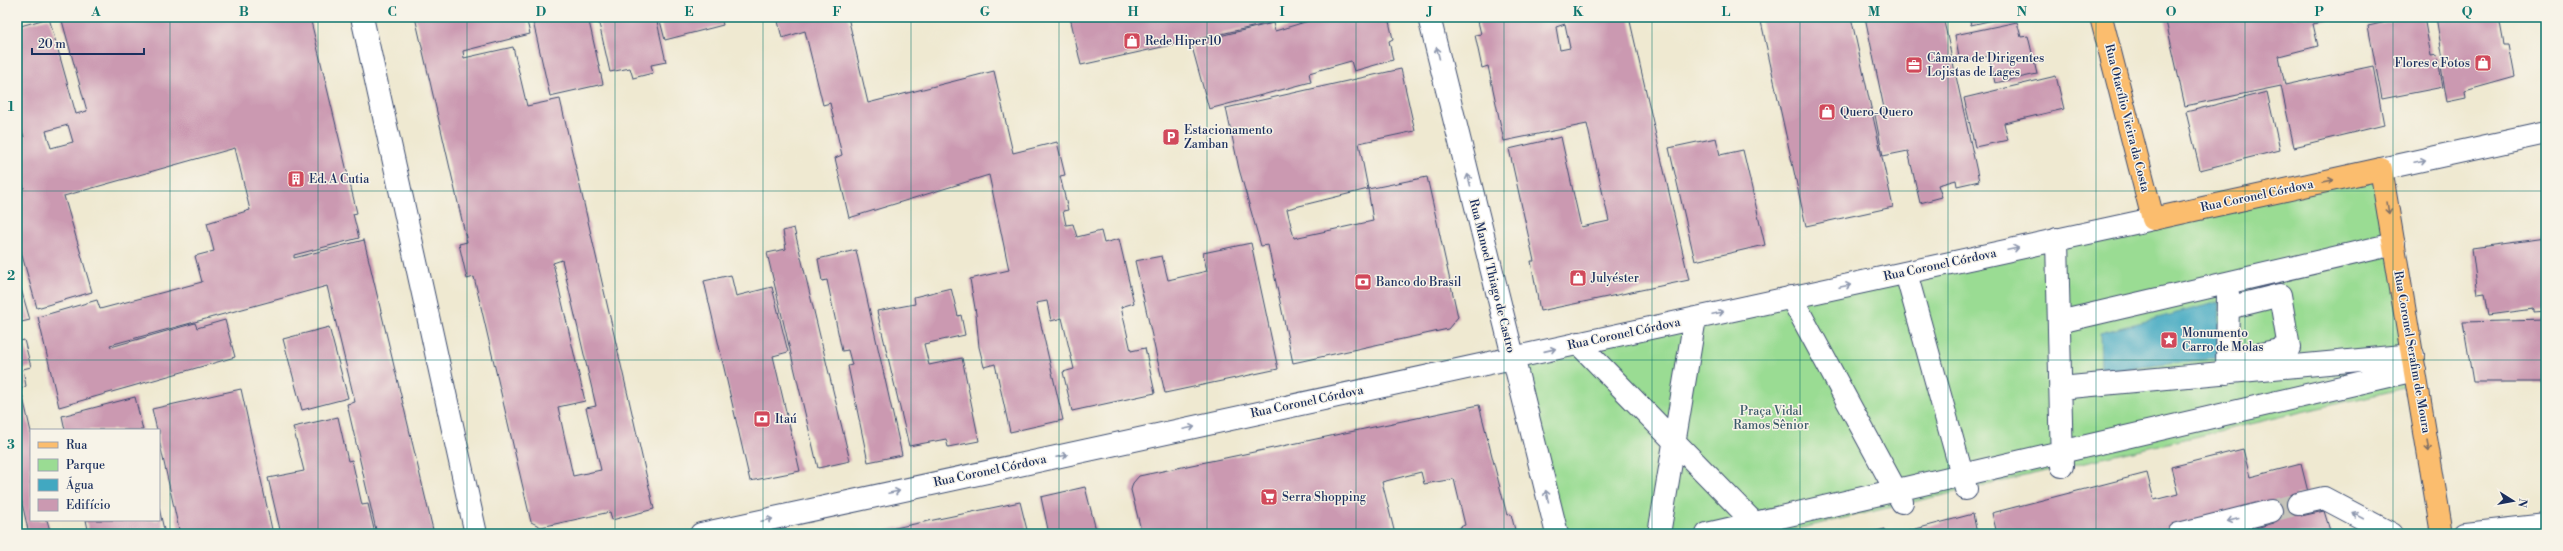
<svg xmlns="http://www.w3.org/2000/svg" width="2563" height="551" font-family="'Libre Bodoni',serif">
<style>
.green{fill:#9adc93;stroke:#5a8678}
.water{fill:#41a8c1;stroke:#2e6c90}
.building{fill:#cb99b1;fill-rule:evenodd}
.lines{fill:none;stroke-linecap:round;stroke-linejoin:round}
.minor-tunnel{stroke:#c5c4ba;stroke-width:22;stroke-dasharray:22 11;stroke-linecap:butt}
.minor-casing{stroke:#3b4b6f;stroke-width:24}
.major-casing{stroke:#3b4b6f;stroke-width:24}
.minor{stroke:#fff;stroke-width:22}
.major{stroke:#fbbd6e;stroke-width:22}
.oneway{stroke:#8d97ae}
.oneway2{stroke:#806f65}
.grid{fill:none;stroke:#0f766e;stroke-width:1;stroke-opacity:0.55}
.labels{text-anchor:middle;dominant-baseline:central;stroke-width:3;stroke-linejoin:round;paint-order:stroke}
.poi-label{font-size:12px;fill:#1b2f5e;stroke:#f7f3e8;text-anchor:start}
.street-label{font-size:12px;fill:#1b2f5e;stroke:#f7f3e8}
.park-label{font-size:12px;fill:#3b5a6b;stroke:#f7f3e8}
.neatline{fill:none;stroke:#0f766e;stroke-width:1.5}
.grid-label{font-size:13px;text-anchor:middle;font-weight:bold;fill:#0f766e}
</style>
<rect width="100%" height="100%" fill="#f7f3e8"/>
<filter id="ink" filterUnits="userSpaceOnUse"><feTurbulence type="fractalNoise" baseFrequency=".025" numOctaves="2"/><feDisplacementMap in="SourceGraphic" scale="8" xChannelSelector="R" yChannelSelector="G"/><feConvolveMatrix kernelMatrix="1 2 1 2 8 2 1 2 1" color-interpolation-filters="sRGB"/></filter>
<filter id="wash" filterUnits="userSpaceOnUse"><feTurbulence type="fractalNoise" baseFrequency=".012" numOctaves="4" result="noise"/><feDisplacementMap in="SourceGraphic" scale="16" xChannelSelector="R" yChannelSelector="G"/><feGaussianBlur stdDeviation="0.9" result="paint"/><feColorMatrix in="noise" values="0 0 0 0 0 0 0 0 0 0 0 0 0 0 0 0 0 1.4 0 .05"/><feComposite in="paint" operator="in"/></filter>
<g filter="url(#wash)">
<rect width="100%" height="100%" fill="#efe9d1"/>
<path class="green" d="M2381 169 2418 385 1775 534H1557L1512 358Z"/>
<path class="water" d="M2219 302 2217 358 2101 372 2100 333Z"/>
<g id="blocks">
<path class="building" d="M61 17H310L357 213 353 214 359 238 294 255V258L364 240 434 534H377L347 404 355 402 327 286 110 345 111 347 195 323 197 328 225 320 235 357 59 407 38 317 97 300 100 309 202 282 195 256 214 251 207 223 250 210 235 148 64 196 92 292 37 308 17 238V190L24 188 17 164V139L24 137 17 116V27L49 18 76 114 87 111ZM68 125 73 142 51 148 46 131Z
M415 17H526L530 34 463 51 464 58 513 47 527 106 560 99 654 509 612 520 610 512 541 527 531 522 474 277 467 279 459 244 467 242ZM562 260 596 406 586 408 601 470 573 476 558 407 585 401 553 263Z
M532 17H588L603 84 550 96Z
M606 17H656L666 62 651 65 653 73 633 78 630 68 610 72 598 19Z
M659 17H721L723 25 665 40Z
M777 17H848L868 103 994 71 1013 153 1057 142 1065 175 1060 176 1068 210 1063 211 1066 225 1073 224 1077 237 1101 231 1104 243 1119 239 1134 303 1121 307 1131 351 1145 348 1155 393 1072 411 1063 372 1074 369 1062 318 1051 321 1047 301 1036 303 1063 420 1010 432 995 364 984 367 979 347 976 314 970 279 1009 270 989 175 849 218 835 158 842 155 830 103 823 105 805 31 782 38Z
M1070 17H1293V18L1081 65Z
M1322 17H1388L1393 39 1389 41 1393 60 1354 71 1351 61 1309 73 1311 82 1209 109 1191 43 1273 23 1275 31Z
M1477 17H1629L1689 280 1540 311 1531 261H1534L1509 149 1561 137 1581 227 1609 221 1587 124 1504 141 1488 66 1482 68 1475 35 1481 34ZM1565 24 1570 48 1560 50 1556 27Z
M1760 17H1851L1893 207 1806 226Z
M1865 17H1943L1979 181 1957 186 1956 180 1938 185 1942 197 1920 203 1908 151 1883 156 1875 115 1885 113Z
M1969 17H2002V18L1971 25Z
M2165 17H2340L2313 24 2318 46 2279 56 2285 85 2373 66 2384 125 2294 147 2281 86 2185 106Z
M2399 17H2424L2431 56 2437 55 2443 87 2382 99 2368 26 2400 19Z
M2436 17H2499L2504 45H2509L2515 77 2465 91 2466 98 2447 102 2441 66 2444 65Z
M2017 22 2021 37 2028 36 2037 74 1995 83 1989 56 1960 63 1955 35Z
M1401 69 1415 131 1359 143 1368 189 1427 177 1458 317 1448 329 1293 363 1268 245 1261 246 1239 169 1226 108ZM1368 189 1373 221 1294 238 1287 209Z
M2056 76 2064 109 2004 123 2008 140 1975 147 1964 98Z
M2267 92 2280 150 2200 170 2186 112Z
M1716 138 1720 155 1743 150 1765 245 1695 261 1669 148Z
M794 228 850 461 818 468 767 253 786 249 783 231Z
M2546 238V311L2534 312V309L2489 315 2485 293 2478 294 2472 248Z
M1251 243 1278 369 1165 393 1135 261 1162 256 1168 280 1207 271 1203 253Z
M856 250 902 455 868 462 848 366 852 365 848 350 842 351 827 280 822 281 818 259Z
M17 275 30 320 17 323Z
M731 275 736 296 772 287 788 352 773 356 800 471 750 481 704 281Z
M951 288 958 316 961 315 965 335 924 344 929 365 962 358 979 441 948 447 946 439 909 446 877 311 915 304 914 297Z
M2546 320V376H2543V382H2473L2463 322Z
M329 327 348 398 302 410 283 339Z
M24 340 31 367 23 369 26 386 21 389 31 432V520H47L51 534H29L17 481V342Z
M241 389 273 534H180L159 440V430H157L152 409Z
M135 397 143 430H65L62 416Z
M1479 405 1507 515 1511 514 1516 534H1462L1460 527 1465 525 1454 479 1424 484 1421 472 1382 482 1395 534H1142L1131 490 1133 483 1139 476Z
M338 417 348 461 352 460 362 505 368 504 375 534H281L268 478 304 471 293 427Z
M2243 449 2250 477 2301 464 2308 492 2296 495 2301 516 2324 511 2331 534H2234L2274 523 2269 504 2151 534H1997L1992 513 2147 473 2154 500 2178 494 2171 467Z
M1085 487 1097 534H1049L1041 497Z
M1020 502 1028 534H874L895 528Z
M159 508 165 534H89L86 520H159Z
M1973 514 1977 534H1908V531Z
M1885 529 1886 534H1869V533Z"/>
</g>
</g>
<g filter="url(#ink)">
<use href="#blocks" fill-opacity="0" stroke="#3b4b6f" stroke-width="1"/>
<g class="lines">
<path class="minor-tunnel" d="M2271 511 2298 504"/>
<g class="minor-casing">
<path id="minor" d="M362 17 476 534
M1429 17 1557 534
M2381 169 2546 133
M2057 239 2062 466
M1906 273 1966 489
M1791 297 1902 502
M2228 308 2280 295 2289 348 2232 360
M2059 322 2394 244
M1578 343 1763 532
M2227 373 2228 294
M2060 388 2413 355
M2298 504 2324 498 2392 534
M701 534 2153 219
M1659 534 1695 318
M1707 534 2415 370
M2179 534 2271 511
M2466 534 2546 525"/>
</g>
<g class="major-casing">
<path id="major" d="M2101 17 2153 219 2381 169 2442 534"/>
</g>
<use href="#minor" class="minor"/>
<use href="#major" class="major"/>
</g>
<defs><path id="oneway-shaft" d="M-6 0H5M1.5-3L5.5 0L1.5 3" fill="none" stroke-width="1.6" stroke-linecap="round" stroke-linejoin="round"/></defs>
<g class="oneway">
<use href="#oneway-shaft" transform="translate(1438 53) rotate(-104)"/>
<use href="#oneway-shaft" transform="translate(2420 161) rotate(-12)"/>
<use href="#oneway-shaft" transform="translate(1469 180) rotate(-104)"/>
<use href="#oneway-shaft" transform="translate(2013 249) rotate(-12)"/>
<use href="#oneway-shaft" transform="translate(1845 286) rotate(-12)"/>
<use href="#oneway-shaft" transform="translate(1718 313) rotate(-12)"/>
<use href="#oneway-shaft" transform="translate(1550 350) rotate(-13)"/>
<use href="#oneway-shaft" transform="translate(1189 428) rotate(-12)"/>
<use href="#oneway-shaft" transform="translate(1062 456) rotate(-12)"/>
<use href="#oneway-shaft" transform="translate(894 492) rotate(-12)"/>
<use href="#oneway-shaft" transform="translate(1547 496) rotate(-104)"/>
<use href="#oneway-shaft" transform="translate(2358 516) rotate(-152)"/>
<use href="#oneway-shaft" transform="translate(767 520) rotate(-12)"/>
<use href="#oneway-shaft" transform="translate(2233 520) rotate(166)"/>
</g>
<g class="oneway2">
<use href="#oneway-shaft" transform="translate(2328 181) rotate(-12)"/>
<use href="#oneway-shaft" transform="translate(2388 208) rotate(81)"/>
<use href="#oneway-shaft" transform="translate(2428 446) rotate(81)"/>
</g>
</g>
<path class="grid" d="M170 17V534M318 17V534M467 17V534M615 17V534M763 17V534M911 17V534M1059 17V534M1207 17V534M1356 17V534M1504 17V534M1652 17V534M1800 17V534M1948 17V534M2096 17V534M2245 17V534M2393 17V534M17 191H2546M17 360H2546"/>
<defs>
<g id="shop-square" transform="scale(0.9)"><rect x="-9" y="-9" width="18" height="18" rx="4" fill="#d1495b" stroke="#f7f3e8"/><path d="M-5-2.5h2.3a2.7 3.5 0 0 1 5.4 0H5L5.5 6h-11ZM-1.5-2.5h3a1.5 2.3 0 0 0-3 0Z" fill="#fff"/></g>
<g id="office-square" transform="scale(0.9)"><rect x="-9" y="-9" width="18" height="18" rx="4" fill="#d1495b" stroke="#f7f3e8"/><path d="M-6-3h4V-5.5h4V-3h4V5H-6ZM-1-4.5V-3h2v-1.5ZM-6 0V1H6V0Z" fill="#fff"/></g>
<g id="parking-square" transform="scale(0.9)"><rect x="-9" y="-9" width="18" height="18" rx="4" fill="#d1495b" stroke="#f7f3e8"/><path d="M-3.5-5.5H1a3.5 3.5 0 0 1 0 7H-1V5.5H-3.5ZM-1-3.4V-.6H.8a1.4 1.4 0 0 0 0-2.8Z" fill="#fff"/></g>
<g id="building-square" transform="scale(0.9)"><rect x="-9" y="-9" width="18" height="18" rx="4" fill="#d1495b" stroke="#f7f3e8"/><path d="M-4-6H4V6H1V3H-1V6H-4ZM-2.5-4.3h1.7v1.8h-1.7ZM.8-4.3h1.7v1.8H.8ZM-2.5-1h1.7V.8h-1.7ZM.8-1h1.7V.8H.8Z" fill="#fff"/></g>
<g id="bank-square" transform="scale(0.9)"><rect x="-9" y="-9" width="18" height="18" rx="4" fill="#d1495b" stroke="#f7f3e8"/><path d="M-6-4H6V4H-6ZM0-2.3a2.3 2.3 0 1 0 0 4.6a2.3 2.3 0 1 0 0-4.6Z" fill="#fff"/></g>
<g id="sight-square" transform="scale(0.9)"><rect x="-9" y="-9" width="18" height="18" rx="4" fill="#d1495b" stroke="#f7f3e8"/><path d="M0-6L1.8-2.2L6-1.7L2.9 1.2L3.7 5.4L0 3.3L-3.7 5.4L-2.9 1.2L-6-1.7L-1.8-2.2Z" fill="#fff"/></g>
<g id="supermarket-square" transform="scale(0.9)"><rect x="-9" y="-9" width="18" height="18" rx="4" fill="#d1495b" stroke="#f7f3e8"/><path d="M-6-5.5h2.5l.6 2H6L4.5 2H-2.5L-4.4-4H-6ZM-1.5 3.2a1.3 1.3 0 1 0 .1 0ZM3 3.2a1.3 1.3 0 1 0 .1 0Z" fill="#fff"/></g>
</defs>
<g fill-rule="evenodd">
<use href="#shop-square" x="1132" y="41"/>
<use href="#shop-square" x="2483" y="63"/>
<use href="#office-square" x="1914" y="65"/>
<use href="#shop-square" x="1827" y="112"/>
<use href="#parking-square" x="1171" y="137"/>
<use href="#building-square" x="296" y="179"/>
<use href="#shop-square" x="1578" y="278"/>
<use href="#bank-square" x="1363" y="282"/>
<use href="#sight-square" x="2169" y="340"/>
<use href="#bank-square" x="762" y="419"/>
<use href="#supermarket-square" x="1269" y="497"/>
</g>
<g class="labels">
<g class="poi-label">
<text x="1145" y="41">Rede Hiper 10</text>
<text x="1927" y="58">Câmara de Dirigentes<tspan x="1927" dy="14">Lojistas de Lages</tspan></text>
<text x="2470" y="63" text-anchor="end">Flores e Fotos</text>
<text x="1840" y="112">Quero-Quero</text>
<text x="1184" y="130">Estacionamento<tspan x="1184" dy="14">Zamban</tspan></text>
<text x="309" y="179">Ed. A Cutia</text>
<text x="1591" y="278">Julyéster</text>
<text x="1376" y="282">Banco do Brasil</text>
<text x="2182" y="333">Monumento<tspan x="2182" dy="14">Carro de Molas</tspan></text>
<text x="775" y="419">Itaú</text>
<text x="1282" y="497">Serra Shopping</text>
</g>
<g class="street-label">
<text transform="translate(2127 118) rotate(76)">Rua Otacílio Vieira da Costa</text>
<text transform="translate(2257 196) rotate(-12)">Rua Coronel Córdova</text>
<text transform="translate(1940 265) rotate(-12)">Rua Coronel Córdova</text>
<text transform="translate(1492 276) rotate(76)">Rua Manoel Thiago de Castro</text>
<text transform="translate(1624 334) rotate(-12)">Rua Coronel Córdova</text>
<text transform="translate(2412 352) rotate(80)">Rua Coronel Serafim de Moura</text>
<text transform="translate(1307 402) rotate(-12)">Rua Coronel Córdova</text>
<text transform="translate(990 471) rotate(-12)">Rua Coronel Córdova</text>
</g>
<g class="park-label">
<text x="1771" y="411">Praça Vidal<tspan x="1771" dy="14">Ramos Sênior</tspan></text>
</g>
</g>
<rect width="2563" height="551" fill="none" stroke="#f7f3e8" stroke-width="44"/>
<rect x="30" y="429" width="130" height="92" fill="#f7f3e8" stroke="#9fa5b1"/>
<rect x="38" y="442" width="20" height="6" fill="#fbbd6e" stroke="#9fa5b1"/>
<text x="66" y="449" font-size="12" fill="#1b2f5e">Rua</text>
<rect x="38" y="459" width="20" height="12" fill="#9adc93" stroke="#9fa5b1"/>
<text x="66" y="469" font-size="12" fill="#1b2f5e">Parque</text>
<rect x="38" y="479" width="20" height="12" fill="#41a8c1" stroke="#9fa5b1"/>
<text x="66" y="489" font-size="12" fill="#1b2f5e">Água</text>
<rect x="38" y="499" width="20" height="12" fill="#cb99b1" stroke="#9fa5b1"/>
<text x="66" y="509" font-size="12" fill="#1b2f5e">Edifício</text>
<g transform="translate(2513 501) rotate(101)" stroke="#f7f3e8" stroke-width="3" paint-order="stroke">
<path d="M0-3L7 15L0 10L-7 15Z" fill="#1b2f5e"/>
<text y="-6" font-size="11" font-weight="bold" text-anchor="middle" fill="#1b2f5e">N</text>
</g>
<path d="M32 48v6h112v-6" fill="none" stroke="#1b2f5e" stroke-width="2"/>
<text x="38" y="48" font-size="12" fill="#1b2f5e" stroke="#f7f3e8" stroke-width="3" paint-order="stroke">20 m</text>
<rect x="22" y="22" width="2519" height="507" class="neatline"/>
<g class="grid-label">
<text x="96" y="16">A</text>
<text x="244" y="16">B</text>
<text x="392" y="16">C</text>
<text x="541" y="16">D</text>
<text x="689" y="16">E</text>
<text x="837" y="16">F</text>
<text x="985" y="16">G</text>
<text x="1133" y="16">H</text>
<text x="1282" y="16">I</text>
<text x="1430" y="16">J</text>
<text x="1578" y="16">K</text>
<text x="1726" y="16">L</text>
<text x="1874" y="16">M</text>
<text x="2022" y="16">N</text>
<text x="2171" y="16">O</text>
<text x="2319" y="16">P</text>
<text x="2467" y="16">Q</text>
<text x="11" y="111">1</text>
<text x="11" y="280">2</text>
<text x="11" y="449">3</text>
</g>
</svg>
